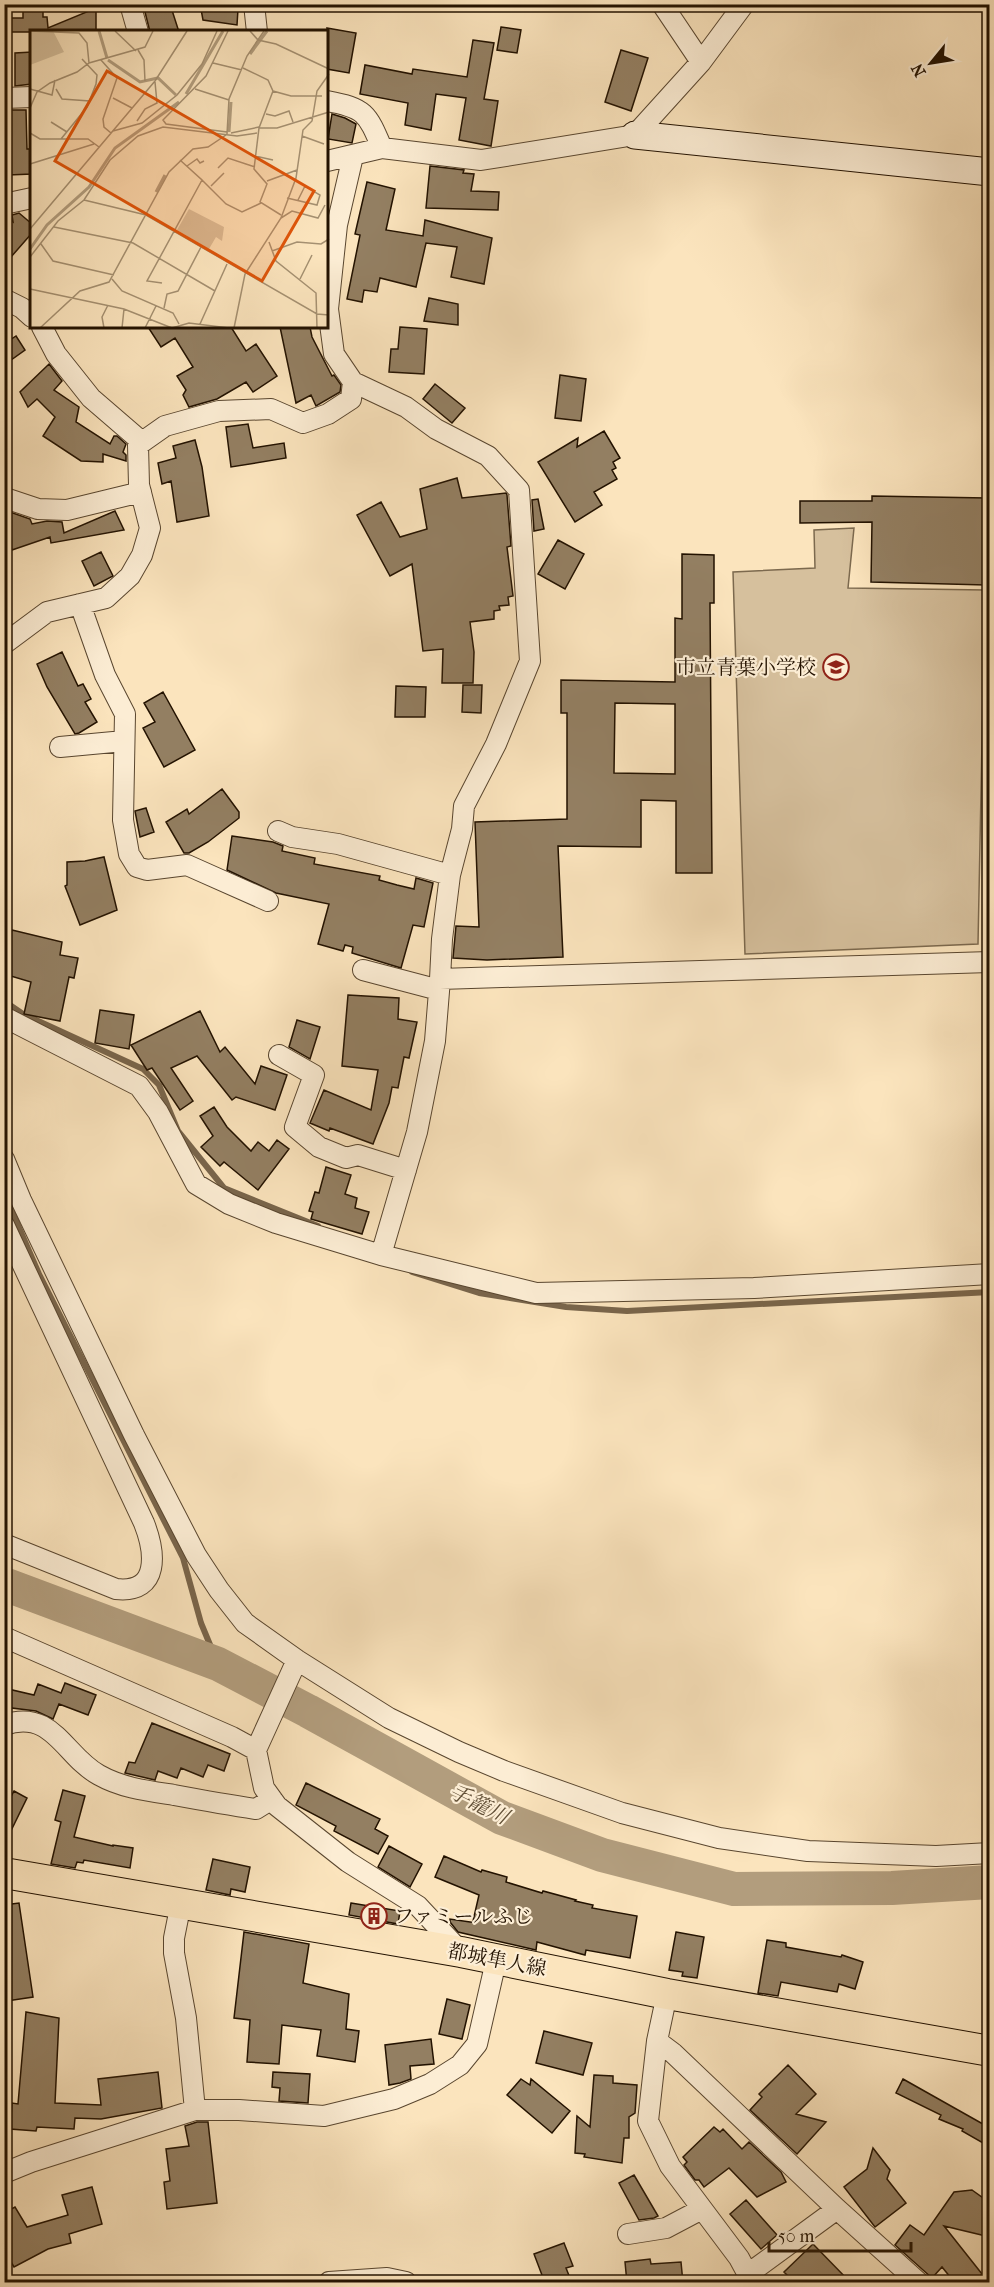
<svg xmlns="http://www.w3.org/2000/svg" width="994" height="2287" font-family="'IM FELL French Canon','Noto Serif JP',serif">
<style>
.green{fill:#d6c09d;stroke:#7c694e;stroke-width:1.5}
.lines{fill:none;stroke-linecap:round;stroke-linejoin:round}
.stream{stroke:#79654b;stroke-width:6}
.river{stroke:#b29d7d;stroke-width:34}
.building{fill:#937f62;stroke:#231200;stroke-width:1.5;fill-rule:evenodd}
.street-casing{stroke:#59462f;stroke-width:22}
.secondary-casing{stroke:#231200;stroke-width:29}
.primary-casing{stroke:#231200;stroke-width:32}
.street{stroke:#fcedd4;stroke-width:20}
.secondary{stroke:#fcedd4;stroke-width:27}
.primary{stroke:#fbe4bd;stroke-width:30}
.labels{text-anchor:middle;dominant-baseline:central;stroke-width:4.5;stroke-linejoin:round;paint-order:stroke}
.poi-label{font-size:20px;fill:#231200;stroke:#fcedd4;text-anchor:end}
.street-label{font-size:20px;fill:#231200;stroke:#fcedd4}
.water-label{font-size:21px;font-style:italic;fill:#635138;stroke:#fcedd4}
.inset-river{fill:none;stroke:#b29d7d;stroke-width:3}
.inset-road{fill:none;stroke:#a59071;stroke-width:1.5}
.view{fill:#de550b;fill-opacity:0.15;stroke:#de550b;stroke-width:3}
.inset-edge{fill:none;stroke:#231200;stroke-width:3}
</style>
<rect width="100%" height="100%" fill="#fbe4bd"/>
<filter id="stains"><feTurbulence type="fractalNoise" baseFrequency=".00333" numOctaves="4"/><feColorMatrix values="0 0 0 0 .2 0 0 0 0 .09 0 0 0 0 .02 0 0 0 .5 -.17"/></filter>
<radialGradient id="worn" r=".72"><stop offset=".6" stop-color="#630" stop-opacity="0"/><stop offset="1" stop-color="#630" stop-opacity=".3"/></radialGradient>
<path class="green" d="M854 528 848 588 985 590 978 944 745 954 733 572 815 568 814 530Z"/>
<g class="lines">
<path class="stream" d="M4 1001 23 1014 143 1069 159 1085 178 1131 224 1188 318 1226
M4 1193 39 1274 183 1558 201 1623 218 1664
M412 1272 479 1293 566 1307 627 1311 990 1292"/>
<path class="river" d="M4 1584 218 1664 308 1711 502 1818 602 1855 734 1889 892 1888 990 1882"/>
</g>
<path class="building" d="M23 4H43V17H47L48 28 96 8V32H4V18H23Z
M143 4H170L179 32H150Z
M200 4H220L221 7 238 9 237 25 203 20Z
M501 27 521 30 517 53 497 50Z
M327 28 356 33 349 73 327 69Z
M473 40 494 43 484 99 498 101 491 146 459 140 466 98 436 94 431 130 405 125 408 103 360 94 365 65 412 74 413 69 467 77Z
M621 50 648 58 631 111 605 102Z
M32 52V84L15 86V53Z
M4 110H26L27 149H32V174L8 175 4 145Z
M332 114 345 118 356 124 352 143 328 139Z
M430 166 464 170 463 173 474 174 471 191 499 192 498 210 426 208Z
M367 182 395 189 386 230 423 236 425 220 492 238 484 284 451 277 457 247 426 243 416 287 380 278 377 292 364 290 362 302 347 299 360 235 355 234Z
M19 213 32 224V233L4 265V216L13 222 12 215Z
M429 298 458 304V325L424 321Z
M148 327H231L246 351 256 344 277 376 253 392 246 382 217 399 189 407 183 395 186 390 177 376 193 367 175 338 161 347Z
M280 327H310L312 337 332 376 334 375 341 385 340 392 316 406 311 395 296 403Z
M400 327 427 329 424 374 389 372 391 349H398Z
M16 336 25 350 11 360 4 352V344Z
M49 364 62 381 54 390 79 407 76 422 110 444 114 436H117L126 444 123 452 126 455V461L103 454V462L81 461 43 436 55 417 37 399 28 407 20 392Z
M560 375 586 379 581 421 555 418Z
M435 384 465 408 452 423 423 399Z
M248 424 253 448 284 443 286 458 231 467 226 427Z
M604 431 620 458 613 462 616 468 612 470 617 479 594 492 602 505 575 522 538 462 578 438 577 447Z
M195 440 202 467 209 516 177 522 171 481 162 484 158 463 176 458 173 446Z
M457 478 462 498 506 493 507 495 511 546 507 547 513 596 508 597 509 605 499 606 500 610 494 611V619L470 622 474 652 473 683H442L443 649 423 651 412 564 390 576 357 515 381 502 400 537 427 529 420 489Z
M872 496 987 498 986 585 871 582 872 522 800 523V501H872Z
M538 499 544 529 534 531 532 500Z
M115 511 124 530 51 543 50 537 12 550 4 526V514L10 512 30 519 32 524 47 521 62 522 64 533Z
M558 540 584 554 565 589 538 574Z
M101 552 113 576 94 586 82 561Z
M682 554 714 555V603H710L712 873H676V801L641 800V847L558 846 563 957 487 960 453 958 456 926 479 927 475 822 567 819V713H561V680L675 682V618L682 619ZM615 703 675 704V774L614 773Z
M62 652 78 686 83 684 91 699 85 702 97 722 79 733 75 734 47 687 37 664Z
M463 685H482L481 713 462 712Z
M396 686 426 687 425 717H395Z
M163 692 195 750 164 767 143 728 155 722 144 703Z
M222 789 239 812V818L208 842 189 853H184L166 822 187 809 189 814Z
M146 808 154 832 140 837 135 811Z
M232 836 273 842 283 846 282 851 315 858 314 864 380 876 379 880 397 885 414 889 416 878 433 883 424 927 413 925 401 968 352 953 353 947 345 945 343 951 318 944 329 904 276 893 227 870Z
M104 857 117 910 80 925 65 886 67 885V862L85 861Z
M12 930 62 942 60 955 78 958 74 978 69 977 60 1021 24 1014 31 982 4 974V955Z
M348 995 399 998 398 1019 417 1022 409 1058 404 1057 398 1088 392 1087 389 1103 373 1144 330 1128 329 1131 310 1123 324 1090 371 1110 378 1070 342 1066Z
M100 1010 134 1015 129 1049 95 1043Z
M200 1011 220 1052 225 1047 255 1084 261 1066 287 1075 275 1110 236 1097 232 1100 197 1056 171 1068 193 1101 180 1110 152 1068 147 1070 131 1045Z
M297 1020 320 1027 310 1059 289 1047Z
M214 1107 227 1127 251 1151 258 1142 269 1151 277 1140 289 1149 258 1190 224 1162 220 1166 201 1147 213 1136 200 1116Z
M326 1167 351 1175 345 1194 357 1198 355 1208 369 1212 362 1234 311 1219 313 1212 309 1211 315 1192 319 1193Z
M65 1683 96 1695 88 1715 59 1704 53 1719 36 1711 4 1707 8 1689 34 1695 38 1684 61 1693Z
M152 1723 230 1754 224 1771 208 1765 203 1777 181 1768 177 1778 158 1771 155 1780 125 1773 129 1762 135 1763Z
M306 1783 380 1819 375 1829 388 1836 378 1854 334 1831 336 1826 296 1805Z
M63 1790 85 1796 74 1837 113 1846V1845L133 1848 130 1868 84 1860 83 1863 77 1862 75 1868 51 1864 61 1822 55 1820Z
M14 1791 27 1798 4 1845V1810Z
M389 1846 422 1864 410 1887 378 1867Z
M444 1856 481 1872 482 1870 507 1877 506 1882 542 1893 543 1891 576 1900 575 1901 593 1905 592 1908 637 1916 630 1958 586 1950 585 1955 537 1942 536 1950 458 1932 450 1922V1919L477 1923 473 1921 479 1895 435 1877Z
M213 1859 250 1867 245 1892 231 1889 230 1895 206 1890Z
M19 1903 33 1997 7 2001 6 1994H4V1905Z
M351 1903 400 1911 398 1924 349 1915Z
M244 1932 309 1944 303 1983 349 1994 346 2029 359 2031 355 2062 317 2056 321 2030 282 2025 279 2064 247 2062 250 2020 234 2018Z
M676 1932 704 1937 697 1978 682 1976 683 1972 669 1970Z
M767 1940 786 1943V1947L841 1957 842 1955 863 1962 855 1989 839 1984 837 1992 781 1982 778 1996 758 1993Z
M447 1999 470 2005 462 2039 439 2034Z
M26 2012 59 2018 55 2103 101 2105 98 2079 158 2072 162 2108 101 2119 75 2118 74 2129 37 2127 36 2131 10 2129 12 2103 18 2104Z
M544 2031 592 2043 583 2075 536 2063Z
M431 2039 434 2064 410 2066 411 2079 400 2083 389 2085 385 2045Z
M788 2065 816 2094 796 2114 826 2122 797 2154 750 2110 762 2097 759 2094Z
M273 2072 310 2074 308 2103 279 2101 280 2088 272 2087Z
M594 2075 613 2076V2083L637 2085 635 2113 629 2117V2138H624L622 2163 584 2157 585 2154 575 2153 577 2116 590 2127Z
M521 2079 530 2085 531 2079 570 2111 552 2133 507 2095Z
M903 2079 990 2128V2147L962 2131 963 2129 939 2119 941 2115 896 2093Z
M197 2122H208L217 2203 167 2209 164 2182 170 2181 166 2149 189 2146 185 2126Z
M714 2127 720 2132 723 2129 742 2149 749 2142 781 2172 786 2182 757 2197 729 2168 704 2187 699 2180H695L684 2165 687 2162 683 2157Z
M873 2148 890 2170 887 2179 906 2203 875 2227 844 2187 867 2169Z
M634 2175 658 2216 654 2218 639 2220 619 2183Z
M92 2187 102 2224 69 2234 71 2243 48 2249 14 2267 4 2250V2213L15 2207 27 2227 68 2215 62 2195Z
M972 2190 990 2203V2237L944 2226 982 2274 972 2283H955L942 2267 932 2278 895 2245 910 2225 924 2235 954 2192Z
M746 2200 777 2235 761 2249 730 2214Z
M564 2243 573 2266 566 2268 572 2283H545L534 2254Z
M813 2244 851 2283H795L784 2272Z
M650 2259 651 2264 681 2262 683 2283H627L625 2262Z"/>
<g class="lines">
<g class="street-casing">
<path id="street" d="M130 4 138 32
M254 4 257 32
M662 4 701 62
M4 98 32 97
M327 101C365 108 367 113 382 148
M327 161 382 148 481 160 635 135 701 62 744 4
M4 204 32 198
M4 299 22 308 32 317
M42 327 56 354 91 398 142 442
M353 382 406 407 436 429 488 456 519 490 530 661 496 744 464 806 462 829 450 875 442 939 440 979
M8 499 38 509 67 510 141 492
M80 604 105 675 125 714 123 820 129 854 137 867 147 870 187 865 268 901
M4 644 47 612 106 598 130 576 142 555 150 528 139 485 138 445 165 426 219 411 271 409 303 423 328 414 351 399 353 382 334 354 328 309 337 225 353 156
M60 747 124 741
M278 831 292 837 338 844 450 875
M363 970 439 990
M4 1017 139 1086 158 1112 196 1184 229 1204 276 1223 381 1255 536 1293 754 1288 990 1274
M279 1055 314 1075 295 1127 319 1147 346 1158 358 1155 406 1170
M4 1159 21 1200 134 1435 196 1555 219 1590 245 1623 297 1660 389 1718 459 1752 504 1771 622 1813 719 1838 808 1851 936 1856 990 1853
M4 1225 144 1523C155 1551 161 1594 116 1589L4 1544
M381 1255 417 1132 435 1041 440 979 990 962
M4 1637 232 1737 256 1750
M297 1660 256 1750 264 1788 277 1806 348 1862 418 1906 461 1952
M4 1725C53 1708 64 1756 99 1775 122 1788 148 1791 174 1795 201 1800 229 1805 256 1809L272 1799
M181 1903 174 1938V1953L186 2018 195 2110
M667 1994 657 2041 648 2121 670 2166 739 2258 752 2282
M657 2041 673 2053 837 2209 918 2282
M4 2173 31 2162 195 2110H239L324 2116 394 2099 430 2084 460 2065 477 2044 496 1961
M628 2234 666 2228 702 2209
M748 2274 837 2209
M329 2282 387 2278 406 2282"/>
</g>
<g class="secondary-casing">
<path id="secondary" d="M635 135 990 172"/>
</g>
<g class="primary-casing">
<path id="primary" d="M4 1873 461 1952 667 1994 990 2051"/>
</g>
<use href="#street" class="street"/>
<use href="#secondary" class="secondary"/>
<use href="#primary" class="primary"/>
</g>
<defs>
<g id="school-ring" transform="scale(1.35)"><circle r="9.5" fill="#fcedd4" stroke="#8f2418" stroke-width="1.5"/><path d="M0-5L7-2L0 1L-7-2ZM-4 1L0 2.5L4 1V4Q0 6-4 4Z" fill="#8f2418"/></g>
<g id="building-ring" transform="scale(1.35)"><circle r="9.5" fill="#fcedd4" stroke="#8f2418" stroke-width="1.5"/><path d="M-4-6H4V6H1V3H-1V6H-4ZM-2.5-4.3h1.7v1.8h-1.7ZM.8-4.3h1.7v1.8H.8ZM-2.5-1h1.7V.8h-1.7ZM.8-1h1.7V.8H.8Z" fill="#8f2418"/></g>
</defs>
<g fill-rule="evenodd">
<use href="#school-ring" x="836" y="667"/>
<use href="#building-ring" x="374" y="1916"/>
</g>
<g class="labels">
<g class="poi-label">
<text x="816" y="667">市立青葉小学校</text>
<text x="394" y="1916" text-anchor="start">ファミールふじ</text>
</g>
<g class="street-label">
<text transform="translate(497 1960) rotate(11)">都城隼人線</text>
</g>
<g class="water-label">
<text transform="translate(479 1804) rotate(27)">手籠川</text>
</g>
</g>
<g transform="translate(30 30)">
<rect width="298" height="298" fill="#fbe4bd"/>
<path d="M0 1H23L34 22 0 35ZM159 179 194 197 192 211 186 207 179 219 147 200Z" fill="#d6c09d"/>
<path class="inset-river" d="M69 1 77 28M220 24 237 1M78 30 110 52 128 48 146 65M156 64 193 1M199 102 201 72M126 162 135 145M0 219 17 195 59 157 85 118 149 72"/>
<path class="inset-road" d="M0 1 49 3 57 13 59 33M85 1 106 21M220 1 228 10 246 14 299 39M108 20 114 30 115 51M71 30 87 48 73 89 74 97 81 103M183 33 212 40M213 38 238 50 243 61 261 66H292M0 59 22 65 25 50M26 59 32 69 60 71M165 59 199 70M83 68 102 78M0 78 7 62 20 53 47 42 59 33 115 17 123 1M236 84 245 86 259 81 263 92M107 91 115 79 127 73 125 52M21 92 37 102M229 98 243 61M83 101 112 93 147 65 172 34 187 1M197 102 136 94 133 90 176 46 198 1M0 103 10 109H58L69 117M201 103 229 97M197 104 199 69 217 26 234 1M272 106 294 114M31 109 57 77 66 54 67 45 52 29M225 126 243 130M0 134 64 114M157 136 167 129 170 133 174 131M188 138 198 128 225 137M172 150 196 174 212 182 231 173M237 151 267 140M181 156 194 143M257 168 287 175 290 165 275 156 268 170M54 170 116 185 287 284 299 285M251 185 230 172 237 154 224 139 229 98H247L299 82M251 188 262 181 288 188 295 175M24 197 103 213 185 261M0 199 125 51 157 1M239 212 246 231 286 263 287 298M11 214 23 231 84 245M242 221 267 212 291 214 299 209M0 227 28 191 54 170 80 130 108 106 133 97 207 106 227 103M82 249 92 261 143 283 149 294M270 249 282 225M132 253 117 251 172 150 150 130M0 259 94 279 142 298M134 278 137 264 148 261 171 217M170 294 197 234M10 298 50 261 79 252 139 142 163 119 178 117 196 105M74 298 72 287 78 275M92 298 94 279M115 298 126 276M142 298 159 293 199 298M204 298 215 244 251 188 266 148 273 100 282 91 287 61 299 44"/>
<path class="view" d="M77 41 284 161 232 251 25 131Z"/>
<rect width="298" height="298" class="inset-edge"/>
</g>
<rect width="994" height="2287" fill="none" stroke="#fbe4bd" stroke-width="24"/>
<rect x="6" y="6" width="982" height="2275" fill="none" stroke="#231200" stroke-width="3"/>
<rect x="12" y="12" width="970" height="2263" fill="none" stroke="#231200" stroke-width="1.5"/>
<g transform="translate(931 63) rotate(240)" stroke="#fcedd4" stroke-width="4.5" paint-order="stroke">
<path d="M0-4.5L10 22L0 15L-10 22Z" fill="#231200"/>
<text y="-9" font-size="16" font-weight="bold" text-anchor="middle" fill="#231200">N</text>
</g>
<path d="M769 2242v9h142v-9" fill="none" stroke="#231200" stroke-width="3"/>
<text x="778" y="2242" font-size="18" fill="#231200" stroke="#fcedd4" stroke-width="4.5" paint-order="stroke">50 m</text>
<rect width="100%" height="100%" filter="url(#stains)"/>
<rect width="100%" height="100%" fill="url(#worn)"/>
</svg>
